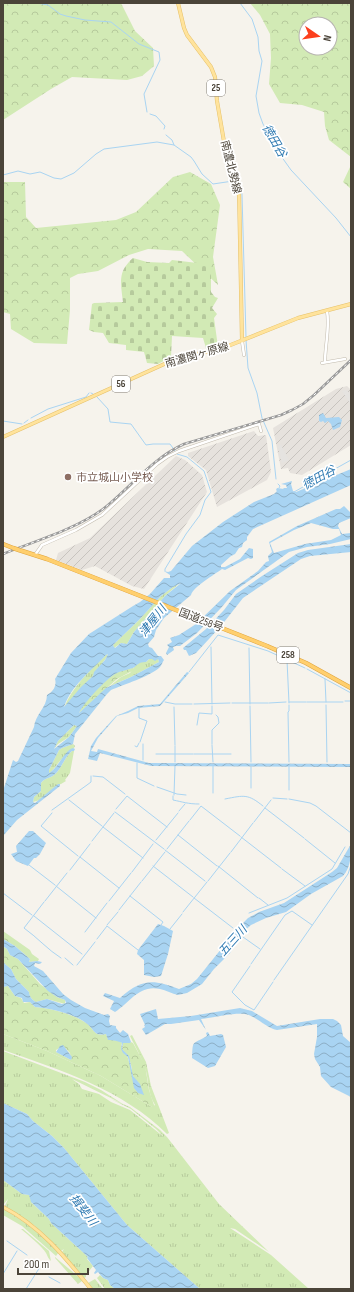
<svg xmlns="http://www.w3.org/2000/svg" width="354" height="1292" font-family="'Sofia Sans Condensed','Noto Sans JP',sans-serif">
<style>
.industrial{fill:url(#industrial-furrows)}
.grass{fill:url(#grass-tufts)}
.forest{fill:url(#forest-crowns);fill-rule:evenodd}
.cemetery{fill:url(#cemetery-stones)}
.parking{fill:#e5e3e0}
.water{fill:url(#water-waves);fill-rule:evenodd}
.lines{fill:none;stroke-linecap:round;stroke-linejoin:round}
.stream{stroke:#a9d4f2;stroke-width:1}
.minor-casing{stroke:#c2bbae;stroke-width:3.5}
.major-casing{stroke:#e6c16a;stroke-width:4}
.highway-casing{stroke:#e0a43c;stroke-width:4.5}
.minor{stroke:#fff;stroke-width:2.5}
.major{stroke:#ffe39c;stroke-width:3}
.highway{stroke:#ffcf6e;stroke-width:3.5}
.rail-casing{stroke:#9a9a9a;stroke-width:2.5}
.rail{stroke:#fff;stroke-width:1;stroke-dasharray:3;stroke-linecap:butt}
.highway-bridge-casing{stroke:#e0a43c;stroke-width:4.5;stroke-linecap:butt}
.highway-bridge{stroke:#ffcf6e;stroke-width:3.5}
.education-dot{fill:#8d6e63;stroke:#fff;stroke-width:1.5}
.labels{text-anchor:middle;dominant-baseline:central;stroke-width:3.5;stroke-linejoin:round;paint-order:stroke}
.shield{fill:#fff;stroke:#817c74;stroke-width:1}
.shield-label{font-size:10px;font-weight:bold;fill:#4b4439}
.street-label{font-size:11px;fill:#4b4439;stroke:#fff}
.education-label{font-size:11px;fill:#785e54;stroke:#fff;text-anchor:start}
.water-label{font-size:12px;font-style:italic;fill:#2e7ab2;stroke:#fff}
</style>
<defs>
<pattern id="industrial-furrows" width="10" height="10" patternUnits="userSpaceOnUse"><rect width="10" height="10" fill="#e6e2dd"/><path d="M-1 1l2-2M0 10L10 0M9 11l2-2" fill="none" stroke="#c7c3be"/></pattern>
<pattern id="grass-tufts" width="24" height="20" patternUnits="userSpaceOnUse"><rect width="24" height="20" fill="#d2eab5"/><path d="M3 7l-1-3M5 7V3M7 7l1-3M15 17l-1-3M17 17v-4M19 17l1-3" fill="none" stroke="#b6ca9c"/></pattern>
<pattern id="forest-crowns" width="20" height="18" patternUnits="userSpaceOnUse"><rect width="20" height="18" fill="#d2eab5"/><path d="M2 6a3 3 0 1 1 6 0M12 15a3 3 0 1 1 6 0" fill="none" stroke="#b6ca9c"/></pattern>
<pattern id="cemetery-stones" width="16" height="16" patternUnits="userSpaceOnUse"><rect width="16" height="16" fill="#d2eab5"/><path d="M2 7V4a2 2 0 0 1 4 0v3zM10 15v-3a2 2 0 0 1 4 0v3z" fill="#b6ca9c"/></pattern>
<pattern id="water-waves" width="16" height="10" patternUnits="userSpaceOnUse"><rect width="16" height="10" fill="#a9d4f2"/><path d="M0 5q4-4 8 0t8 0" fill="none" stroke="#8caec5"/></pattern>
</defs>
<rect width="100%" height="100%" fill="#f6f3ec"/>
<path class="industrial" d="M347 386 351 390V445L302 475 290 473 288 468 281 469 273 428 336 389Z
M254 431 258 436 266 435 271 472 267 480 217 507 206 470 188 456V453Z
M176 456 185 460 202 475 207 492 144 589 132 586 95 566 82 570 56 560 58 553 90 538Z"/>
<path class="grass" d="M180 583 165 596 134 632 127 644 121 643 114 648 113 645 139 620 161 596 173 587Z
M108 654C105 663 96 668 93 676L64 708C72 687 90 670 106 655Z
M149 659H158L159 662 131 677 110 686 121 677 130 673 135 666 140 662H146Z
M74 725 77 726 69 737 58 744 54 749 58 741Z
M73 744 75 746 74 748C69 752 64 756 60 761 56 765 54 770 49 773V770L59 750 62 748Z
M72 751H74L70 773 65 780 66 781 61 784 57 785 40 800 33 802 34 797 41 791V783C46 777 49 779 54 775 62 769 64 757 72 751Z
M3 1034 47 1051 101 1076 152 1107 155 1105C148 1094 149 1083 146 1071 142 1058 136 1048 130 1036L132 1035 146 1062 151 1086 169 1133 167 1134C123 1090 61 1070 3 1050Z
M3 1051 85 1082 101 1090 123 1104 72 1079 79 1084 82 1089 99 1094 111 1102 130 1110 164 1137 156 1129 131 1109 111 1099 130 1107 160 1130 167 1137 219 1204 269 1252 235 1229 230 1228 271 1255 309 1289H200L127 1225 64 1148 52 1136 33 1121 27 1114 3 1103Z
M3 1180 22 1194 29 1195 32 1203 49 1219 51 1223 88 1257 87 1259 93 1266 86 1275V1277L84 1278 62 1252 64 1249 61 1251 35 1226 5 1206 8 1199 3 1205Z
M3 1208 33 1228 59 1252 56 1256 22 1226 3 1215Z
M21 1229H23L49 1251 51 1261C48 1258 48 1257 46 1253 42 1246 28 1235 21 1229Z
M55 1257 81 1279 82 1281 78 1284 55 1258Z
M100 1275 103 1278 108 1280 110 1285 115 1289H105L97 1278Z
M95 1279 103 1289H93L88 1283Z"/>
<path class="forest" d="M3 3H121L135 31 153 48 154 66 142 76 127 80 72 77 51 89 3 120Z
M250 3H351V157L329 140 325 126 324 112 302 105 280 103 269 84 271 58 270 34 260 15ZM306 24H330V48H306Z
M351 165V189L343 182Z
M190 172 211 184 220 205 213 257 218 285 182 251 148 249 129 255 98 271 78 274 70 278V310L67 344 34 343 11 329 10 314 3 312V182H25L26 217 36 228 116 220 136 212 173 177Z
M132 668H133L134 670 117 679 79 713C83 701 103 682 114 674 117 672 128 669 132 668Z
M3 931 30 950 32 954 39 959 38 961 29 962 30 959 15 946 3 939Z
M3 945 4 947 7 949 10 955 18 959 40 984 57 997 65 1000V1004L47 999 36 1002C32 1000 29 996 29 992L16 979 11 969 5 964 3 961Z
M7 986H8L15 996 21 998 24 1003 30 1002 35 1007C50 1008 73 1014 86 1023 94 1028 93 1037 106 1034L108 1039 119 1041 122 1043C119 1051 125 1051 128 1057 132 1063 132 1073 133 1080L140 1084 134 1079 127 1055 122 1049 123 1043H130L131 1042 133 1043 145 1065 149 1090 155 1108 152 1107 101 1076 47 1051 3 1034V987ZM63 1046 70 1053 71 1060 56 1052V1050Z"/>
<path class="cemetery" d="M133 258 147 262 169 263 172 260 206 264 211 272V292L215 297 218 298 212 308 217 314 214 318 218 347 209 349 206 348 203 338 172 336 171 357 158 364 147 363 144 352 126 350V345L109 343 103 333 94 332 89 330 92 304 94 303 123 302C121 283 117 272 133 258Z"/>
<path class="parking" d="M346 390 351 394V405L342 391Z
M281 445 289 460 282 463 278 446Z"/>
<path class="water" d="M323 413 326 418 339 417 342 420 340 427 333 430 331 424 328 421 325 423 323 421 321 422 319 421V415Z
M351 469V485L253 529 247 537V540L243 543 242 547 239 548 235 554 231 556 221 565V567H225L240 559 249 548 253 549V558L251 559 248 558 225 570 222 569C214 575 194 586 191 595L164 618 156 630 154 637 148 644 149 647 152 648 158 656H161L164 660C162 663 162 665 159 668 150 676 123 685 111 690L107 694 75 734 73 744 62 748 59 750 49 770V773C58 768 65 750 73 748L75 749 74 751H72C64 757 62 769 54 775 49 779 46 777 41 783V791L34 797 33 802 35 803 58 784H60V786L17 820 3 836V791L13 760 16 762 18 761 34 727C35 715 47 707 47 695 53 692 57 686 55 679L71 653 89 634 133 606 140 602 150 594 164 578H170V575L164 571 168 572 171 571 192 546 223 522 254 502 274 494 277 491 276 490 277 488 284 489 283 488H287L286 485 281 484 292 481 291 484 293 491 296 492ZM181 583 165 596 134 632 127 644 121 643 115 648 114 647 113 645 139 620 161 596 173 587ZM108 654 105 660 94 672 93 676 81 687 64 707C71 686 91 671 106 655ZM149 659H152L155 661 158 659 159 662 131 677 106 688 79 713C83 704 106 679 115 674 120 671 127 670 133 668 138 665 138 662 146 662ZM74 725 77 726 69 737 54 749 58 741Z
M344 506 351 513V518L339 523 338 526 342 534 351 533V539L330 544 307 547 289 552 236 590 221 608 197 633 180 646H176L173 647 174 650 167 655 166 653 169 647 167 645 172 642 170 638 179 635 196 624 230 591 258 571 266 562 269 561 268 556 272 552 269 542 297 526 336 509H340ZM311 523 333 529H339L341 535 331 540 305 544 274 553 270 543 294 530Z
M351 544V552L310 556 301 559 243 598 221 626 196 653 189 656 186 650H184L183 648 206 629 224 610 236 594 262 576 298 553 308 550Z
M187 672 189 673 160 706 138 708 128 713 117 716 98 738 91 751 97 752 98 749 149 763 351 764V767L151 766 100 753 97 761 88 759 91 746 96 738 116 716 128 711 138 706 160 704Z
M29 831H33L46 843 40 854 36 858H34L28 866 16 861 11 854 17 852 16 846Z
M351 844C351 855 351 867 343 876L311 894 286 912 266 918 251 925 242 933 230 953 214 969 202 984 187 993 178 995C172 994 166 990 160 989 140 984 130 1002 115 1012L110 1009 114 1001 103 996 105 993 120 998C142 979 152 979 179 989L191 984 197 979 238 928 248 918 259 912 284 903 332 872 337 868Z
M158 924 164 926 173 931 168 954 161 976 154 977 144 975V960L137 954 138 950Z
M3 939 15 946 30 959 29 962 37 961 42 962 40 964 35 963 34 966 43 971 63 994 71 1000 85 1008 104 1015 108 1014 110 1016 109 1021 110 1025 116 1026V1028L120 1033 123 1030 128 1034 131 1042 130 1043H123L122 1049 129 1056 133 1076 140 1084 144 1095 138 1093 134 1088 128 1057 123 1053 121 1049 122 1043C119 1041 112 1040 108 1040L106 1034C93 1037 94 1028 86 1023 74 1014 50 1008 35 1007L30 1002H23L22 998 15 996 8 986 3 987V961L5 964 11 969 16 979 29 992C29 996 33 1001 36 1002L47 999 62 1004 66 1003 65 1000 57 997 48 991 18 959 10 955 7 949 3 946Z
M240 1008 252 1011 277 1026 320 1019H333L337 1021 341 1025 343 1036 351 1043V1097L331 1087 321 1076 320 1067 315 1059 314 1054 317 1037V1024L277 1030C267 1028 259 1019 249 1015 238 1011 213 1018 201 1019L206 1030 199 1020 171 1024H165L146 1035 142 1029 145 1027 144 1025H145L140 1014 156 1009 158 1019 191 1016Z
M208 1032 210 1036 221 1034 223 1035 226 1047 215 1066 208 1068 192 1058C193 1039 192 1045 207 1036L206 1033Z
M63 1045 72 1057 71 1060 56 1052 60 1046Z
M3 1103 27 1114 33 1121 52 1136 64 1148 127 1225 200 1289H115L110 1285 108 1280 103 1278 98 1272 95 1274 94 1273 96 1270 87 1258 88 1257 51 1223 49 1219 31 1202 29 1195 22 1194 3 1180Z"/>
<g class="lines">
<path class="stream" d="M37 3 48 5 60 14 66 16 85 20 111 22 139 44 159 52 160 60 144 94 147 112
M240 3 252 19 258 37 259 51 262 61 256 96 259 113 263 124 281 156 291 170 336 218 351 237
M150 114 156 116 165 126 164 129
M166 135 172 140 174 145
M3 175 18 171 30 174 40 172 54 178 61 179 74 173 96 154 104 149 157 142 174 145 191 157 194 161 202 174 213 184 233 181 241 183 242 195 246 337
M246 340 248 368 257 393 262 418 272 441 276 479
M91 393 93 394
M97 397 108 409 110 422 131 424 146 445 153 444H170L175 451
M31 418 48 409 86 397 89 393
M3 421 22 424
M24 423 28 420
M278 484 280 486 279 488
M294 492 351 460
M165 571V569L186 534 200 515 205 500 211 492 204 471 187 457 177 454
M211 647 212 704
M249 648 250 704
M287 660 289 703
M307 669 351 693
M189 672 218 635 268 651 305 668
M325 679 326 702
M345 701H351
M165 702 175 704H192
M289 702H306
M307 702H343
M232 703H268
M269 703 286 702
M194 704 230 703
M326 705 327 762
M250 706 251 762
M139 707V718L147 721 140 742
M174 707 175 745
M197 725 199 713 212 714V706
M143 744V760
M212 744V730L219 723 218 717 216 715
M212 745 213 762
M135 746 137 747 139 743
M175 746V762
M156 754H193
M194 754H231
M289 762 288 712 289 711V705
M137 763V778L154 786
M213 766V793
M251 767V788
M289 767V790
M93 776 103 777 125 794
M157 787 177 794 186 795
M174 795 175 766
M173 796V800C183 802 188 804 199 804
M273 798 287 799
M225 799C245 795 248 794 263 806
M289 799 310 803 316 806 351 833
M69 800 102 826
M265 808 304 838
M116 809 127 796 167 827
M52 810 87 785 91 782V776
M179 811 185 804
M115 812 164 849
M52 813 41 826 78 856
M190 820 201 806 240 836
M254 822 271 800
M103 827 143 858
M178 835 217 866
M241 837 281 868
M305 839 335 863
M156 840 178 813
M92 841 114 813
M167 849 189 821
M165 850 205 881
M231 852 253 823
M80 857 119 888
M29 865 55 885
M153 866 193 897
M218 866 258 898
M282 869 305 886
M70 870 90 844
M132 872 153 844
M142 881 165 852
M208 881 230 853
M56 886 96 918
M3 893 32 915
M130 896 163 922 161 925
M194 898 233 928
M259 898 268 905
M45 901 67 873
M109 901 131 873
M44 902 24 928C38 938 48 950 61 958
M119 910 141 882
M183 912 207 882
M249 913 287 898 332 869 345 847
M34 916 82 954
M107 925 118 912
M170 929 182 914
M85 932 107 903
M243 937 260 949
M97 939 107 926 138 950
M65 958 73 965
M251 964 285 915 292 911 312 925
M77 965 95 942
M250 966 232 992 245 1005 254 1010 273 982
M274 980 348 874 351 865
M7 1241 27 1255
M3 1274 17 1251
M49 1277 60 1283
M26 1289 40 1267"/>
<g class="minor-casing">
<path id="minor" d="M242 341 244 355
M325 362C325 346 330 327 327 311
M322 363 345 359
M35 555 42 545 76 530 102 515 157 464 167 457 179 451 259 424 261 431"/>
</g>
<g class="major-casing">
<path id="major" d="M178 3 184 28 187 35 211 67 215 77 217 101 227 159 239 190 242 341
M3 437 171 361 228 346 298 318 351 304
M3 1207C40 1226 65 1257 91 1289"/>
</g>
<g class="highway-casing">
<path id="highway" d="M3 544 13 548
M19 550 47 559 267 646 306 663 351 688"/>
</g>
<use href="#minor" class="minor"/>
<use href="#major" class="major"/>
<use href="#highway" class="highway"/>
<g class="rail-casing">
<path id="rail" d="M3 554C35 541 76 529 103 509 131 487 151 459 184 444L281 415 292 410 303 404 314 395 351 360"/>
</g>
<use href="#rail" class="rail"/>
<g class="highway-bridge-casing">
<path id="highway-bridge" d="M13 548 19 550"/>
</g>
<use href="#highway-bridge" class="highway-bridge"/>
</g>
<circle class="education-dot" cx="68" cy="477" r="4"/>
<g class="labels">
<g class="shield">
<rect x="207" y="80" width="18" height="16" rx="3"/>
<rect x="112" y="376" width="18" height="16" rx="3"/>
<rect x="277" y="647" width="22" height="16" rx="3"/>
</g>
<g class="shield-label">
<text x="216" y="88">25</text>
<text x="121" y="384">56</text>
<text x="288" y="655">258</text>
</g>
<g class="street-label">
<text transform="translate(231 167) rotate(76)">南濃北勢線</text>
<text transform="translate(197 355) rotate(-16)">南濃関ヶ原線</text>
<text transform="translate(201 620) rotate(21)">国道258号</text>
</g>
<g class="education-label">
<text x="76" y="477">市立城山小学校</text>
</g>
<g class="water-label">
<text transform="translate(274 141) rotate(60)">徳田谷</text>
<text transform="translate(319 478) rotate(-29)">徳田谷</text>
<text transform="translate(153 621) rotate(-52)">津屋川</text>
<text transform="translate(233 941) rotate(-48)">五三川</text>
<text transform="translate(83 1210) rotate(52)">揖斐川</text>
</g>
</g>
<rect width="354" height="1292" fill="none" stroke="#4b4439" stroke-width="8"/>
<g transform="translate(318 36) rotate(103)"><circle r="19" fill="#ffffff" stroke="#b7b4b0"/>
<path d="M0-3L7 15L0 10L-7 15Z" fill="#fc3f1d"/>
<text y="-6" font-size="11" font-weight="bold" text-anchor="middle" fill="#4b4439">N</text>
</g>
<path d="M18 1268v6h70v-6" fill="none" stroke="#4b4439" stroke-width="2"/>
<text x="24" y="1268" font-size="12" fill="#4b4439" stroke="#ffffff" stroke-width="3" paint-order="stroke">200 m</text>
</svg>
